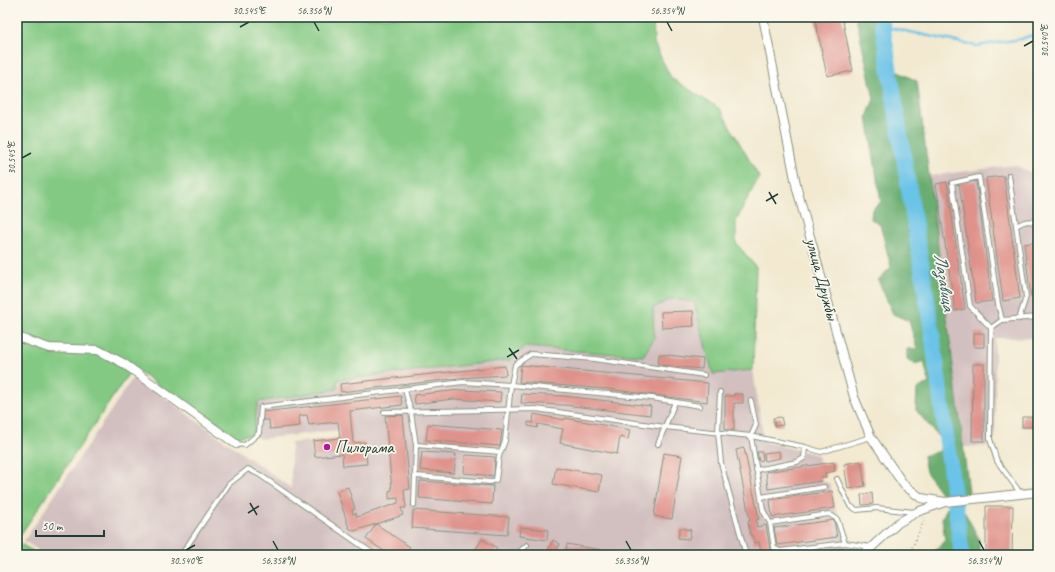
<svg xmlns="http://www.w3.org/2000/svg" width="1055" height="572" font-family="Caveat,sans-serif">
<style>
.industrial{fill:#d2bfbf}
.green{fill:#83c983;stroke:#51835c}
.forest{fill:#6aad71;stroke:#447552}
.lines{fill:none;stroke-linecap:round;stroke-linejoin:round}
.stream{stroke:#6bc3e8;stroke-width:2.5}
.river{stroke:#6bc3e8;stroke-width:16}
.building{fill:#df928b}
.lane-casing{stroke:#889382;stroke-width:6}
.street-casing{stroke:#889382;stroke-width:10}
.path{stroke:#889382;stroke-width:1.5;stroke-dasharray:1 3;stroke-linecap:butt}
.lane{stroke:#fff;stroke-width:4}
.street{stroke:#fff;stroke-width:8}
.ticks{fill:none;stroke:#1f3d34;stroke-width:1.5}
.poi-dot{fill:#b5179e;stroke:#fbf7ec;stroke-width:1.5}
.labels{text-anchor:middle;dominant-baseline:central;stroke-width:3.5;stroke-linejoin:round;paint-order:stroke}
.street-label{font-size:17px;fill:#1f3d34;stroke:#fbf7ec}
.poi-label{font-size:17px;fill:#1f3d34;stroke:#fbf7ec;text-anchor:start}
.water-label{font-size:18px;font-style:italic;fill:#325e61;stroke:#fbf7ec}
.neatline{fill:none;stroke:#1f3d34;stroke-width:1.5}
.ticks-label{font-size:10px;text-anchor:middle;fill:#1f3d34}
</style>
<rect width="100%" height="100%" fill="#fbf7ec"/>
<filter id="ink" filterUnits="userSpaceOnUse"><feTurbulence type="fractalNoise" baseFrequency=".025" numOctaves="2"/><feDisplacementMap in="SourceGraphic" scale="8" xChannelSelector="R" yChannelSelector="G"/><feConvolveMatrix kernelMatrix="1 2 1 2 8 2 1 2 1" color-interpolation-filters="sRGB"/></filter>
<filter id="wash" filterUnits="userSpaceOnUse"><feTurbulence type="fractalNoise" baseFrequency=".012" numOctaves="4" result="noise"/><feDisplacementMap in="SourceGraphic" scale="16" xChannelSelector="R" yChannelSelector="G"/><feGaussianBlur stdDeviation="0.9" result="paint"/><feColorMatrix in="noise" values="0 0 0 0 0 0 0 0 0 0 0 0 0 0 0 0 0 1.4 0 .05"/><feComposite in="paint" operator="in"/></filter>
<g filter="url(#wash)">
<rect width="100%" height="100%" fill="#f2e9d0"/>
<path class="industrial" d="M1015 165 1031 173 1038 187V338H995V437L986 446 964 447 929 176Z
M671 299 694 301 713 374 753 370 764 442 818 455 822 481 830 484 835 508 853 555H35L38 550 24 541 134 376 291 488V443L340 438 339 430 260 439 253 434 258 402 337 389V380L510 360 525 347 643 356 654 339 653 308Z"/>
<path class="green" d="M17 17H653L654 43 671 78 720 109 759 177 736 221V243L756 267 753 370 713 374 694 302 671 299 653 308 654 339 643 356 525 347 510 360 337 380V389L258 402 253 434 232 438 133 367 17 540Z
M17 542 33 551 30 555H17Z"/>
<path class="forest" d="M856 17H884L894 70 917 81 969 492 961 498 944 497 926 472 923 456 940 451 941 440 916 410 917 389 929 383 924 361 915 364 907 359V349H917L909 321 893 314 878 280 891 267 880 224 871 219 872 209 881 202 867 117 874 99Z
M962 507 979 539V555H937L936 550 945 540 942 518 947 508Z"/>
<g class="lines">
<path class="stream" d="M882 26 976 46 1021 39 1038 33"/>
<path class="river" d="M881 17 931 325 962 555"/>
</g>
<g id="blocks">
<path class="building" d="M826 17H842L853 71 827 76 815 19Z
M1004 176 1020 298 1003 301 986 178Z
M976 181 992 301 976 303 959 183Z
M947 182 965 309 955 311 936 184Z
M1038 242V296L1031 297 1024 244Z
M693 311 694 326 662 328 661 312Z
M974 333H984V347H974Z
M659 354 703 359 702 369 658 365Z
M973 364H984V441H972Z
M521 365 708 383 707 402 607 389 519 382Z
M505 366 506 375 460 378 341 392 340 384Z
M460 390 501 392 500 402 453 399 415 404 414 395Z
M522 394 565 396 651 406 650 415 564 405 521 403Z
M734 394H743V403H734V430H725V396H734Z
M401 396 402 405 350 411 353 443 365 442 367 464 343 466 342 454 315 457 313 441 340 438 338 422 309 425 307 415 299 416 300 426 270 429 269 420H263L262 412Z
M534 414 564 420 565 418 630 430 628 439 620 437 617 454 560 443 563 429 538 424 537 428 528 426V422L533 423Z
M403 415 410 489 404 490 406 508H401L403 515 376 524 410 547 408 550 415 555H390L366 539 376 524 354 531 349 528 337 491 348 487 355 509 352 510 353 514 356 513 357 517 398 503V498L389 499V491L392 490 385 416Z
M781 417 783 425 775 426 773 418Z
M1022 417H1038V427H1022Z
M428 424 502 430 500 446 426 440Z
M744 448 759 519 756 520 757 527 766 525 771 555H757L761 553 759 542 754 543 752 535H750L748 521H750L736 450Z
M779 451 780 458 765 461 764 453Z
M422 452 456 454 454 473 420 470Z
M757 452H762L763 460 759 461Z
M664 453 682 456 672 519 654 516Z
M465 455 495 457 494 476 464 473Z
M861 461 865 486 848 489 844 464Z
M834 462 835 471 825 473 826 477H821L822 481 768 489 766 472Z
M556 467 602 475 599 492 553 484Z
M420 481 493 486 492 504 419 498Z
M832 491 835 508 772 517 770 500Z
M872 493 873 504 862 505 861 495Z
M986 506H1013L1012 555H986Z
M413 510 509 517 507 535 412 528Z
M834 520 837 537 777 545 774 528Z
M520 527 548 530 547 540 519 536Z
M680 528 691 530 689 539 678 538Z
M482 539 497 548 493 555H472Z
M553 540 560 544 555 555H546Z
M567 544 601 550 600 553 605 555H565Z
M844 548 845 555H804V554Z"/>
</g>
</g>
<g filter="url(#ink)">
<use href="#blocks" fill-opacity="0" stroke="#889382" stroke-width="1"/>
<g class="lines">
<g class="lane-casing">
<path id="lane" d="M1009 175 1026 297 1019 319
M1016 226C1023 222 1031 218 1038 225
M991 328 970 306 952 183 979 177 998 304 1002 320
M405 390 411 412 416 445 414 505
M720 392 718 432 721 463 746 555
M751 401 756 425 751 436 763 510 770 523 774 548 780 551 845 543 871 547
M384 412 536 409 665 427 751 436 805 447 821 452 871 437
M236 444 245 445 259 433 261 407 463 382 511 385 652 398 700 406
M658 444 675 402
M416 445 501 452
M756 470 797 462 804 458 805 447
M416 476 491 482 496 480 499 456 505 441 511 385 515 365 531 354 595 359 704 375
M837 479 850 506 857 510 877 508 914 512
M1021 494 997 461 990 439 991 328 1002 320 1038 317
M761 497 824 487
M770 523 829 514 837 519 845 543
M181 555 229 484 248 469 260 475 375 555
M516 555 527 545"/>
</g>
<g class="street-casing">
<path id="street" d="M763 17 797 189 854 397 871 437 904 485 921 498 945 502
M17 337 49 348 98 350 123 363 236 444
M863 555 898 523 917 512 945 502 1038 492"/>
</g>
<path class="path" d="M909 555 925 518"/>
<use href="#lane" class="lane"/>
<use href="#street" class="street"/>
</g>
</g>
<path class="ticks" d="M314 22 319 31M667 22 672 31M240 27 249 22M1024 46 1033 41M22 158 31 153M769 192 776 204M766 201 778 194M509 348 517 359M507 357 519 350M250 503 257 515M248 513 259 506M273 541 278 550M626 541 631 550M979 541 984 550M186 550 195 545"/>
<circle class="poi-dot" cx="327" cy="447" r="4"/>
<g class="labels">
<g class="street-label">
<text transform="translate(822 279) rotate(75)">улица Дружбы</text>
</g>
<g class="poi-label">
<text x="335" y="447">Пилорама</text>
</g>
<g class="water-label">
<text transform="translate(945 282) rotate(81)">Лазавица</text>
</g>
</g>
<rect width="1055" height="572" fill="none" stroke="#fbf7ec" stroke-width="44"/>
<path d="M36 530v6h68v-6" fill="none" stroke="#1f3d34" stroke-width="2"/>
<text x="42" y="530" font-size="12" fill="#1f3d34" stroke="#fbf7ec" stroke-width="3" paint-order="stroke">50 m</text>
<rect x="22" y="22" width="1011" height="528" class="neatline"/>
<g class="ticks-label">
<text x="249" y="14">30.545°E</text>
<text x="314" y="14">56.356°N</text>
<text x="667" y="14">56.354°N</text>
<text transform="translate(1044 41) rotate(-90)" y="4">30.540°E</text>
<text transform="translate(11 158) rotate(-90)" y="4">30.545°E</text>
<text x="186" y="564">30.540°E</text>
<text x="278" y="564">56.358°N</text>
<text x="631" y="564">56.356°N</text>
<text x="984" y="564">56.354°N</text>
</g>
</svg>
